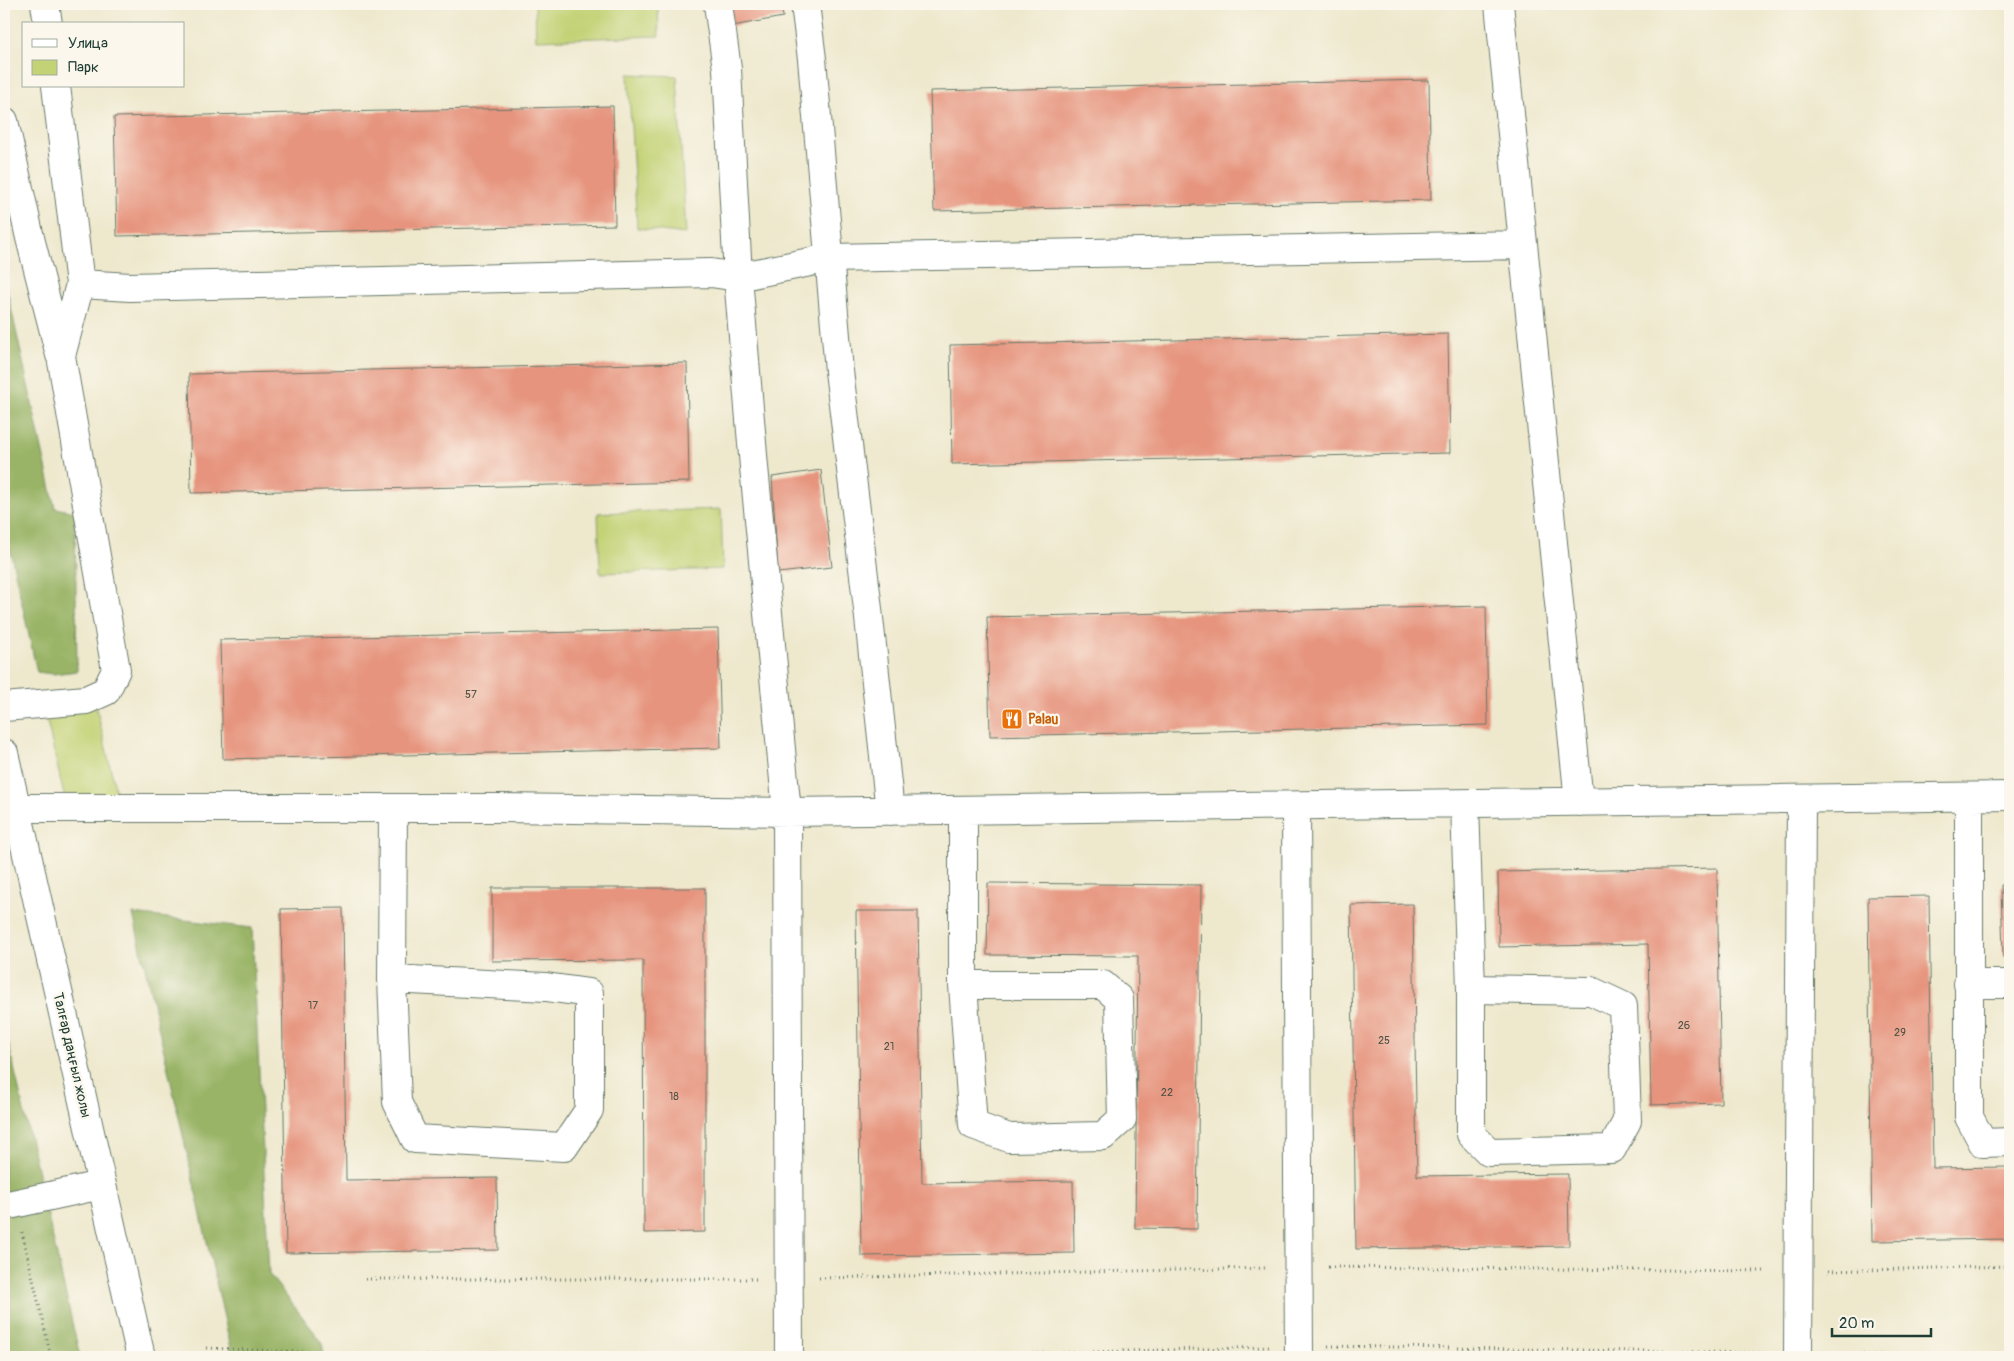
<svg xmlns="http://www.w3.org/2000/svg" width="2014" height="1361" font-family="Pangolin,sans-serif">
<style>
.green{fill:#c2d274;stroke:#708854}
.forest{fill:#99b466;stroke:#5c784d}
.building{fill:#e6947e}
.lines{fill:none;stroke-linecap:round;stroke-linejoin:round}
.minor-casing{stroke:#67796a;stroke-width:30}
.major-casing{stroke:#67796a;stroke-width:30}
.path{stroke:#67796a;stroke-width:3;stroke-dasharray:1 4;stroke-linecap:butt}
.minor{stroke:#fff;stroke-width:28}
.major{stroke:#fff;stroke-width:28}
.labels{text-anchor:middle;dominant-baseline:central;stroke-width:4.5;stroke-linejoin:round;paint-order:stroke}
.number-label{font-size:11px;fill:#515346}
.food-label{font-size:14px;font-weight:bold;fill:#c56008;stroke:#fbf7ec;text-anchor:start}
.street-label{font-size:14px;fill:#1f3d34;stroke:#fbf7ec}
</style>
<rect width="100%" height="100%" fill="#fbf7ec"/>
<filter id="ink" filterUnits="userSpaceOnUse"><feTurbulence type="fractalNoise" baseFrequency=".02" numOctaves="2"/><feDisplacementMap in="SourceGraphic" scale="10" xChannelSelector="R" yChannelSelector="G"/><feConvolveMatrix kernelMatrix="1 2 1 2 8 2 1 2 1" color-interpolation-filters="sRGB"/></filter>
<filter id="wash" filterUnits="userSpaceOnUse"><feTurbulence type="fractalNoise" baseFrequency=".0096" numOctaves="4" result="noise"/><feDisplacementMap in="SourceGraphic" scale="20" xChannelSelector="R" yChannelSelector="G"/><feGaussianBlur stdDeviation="1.12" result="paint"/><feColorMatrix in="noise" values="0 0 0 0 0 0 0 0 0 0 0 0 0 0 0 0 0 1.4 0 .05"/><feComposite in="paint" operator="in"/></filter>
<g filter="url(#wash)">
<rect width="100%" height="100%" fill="#eee8cd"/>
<path class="green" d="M535 4H658L659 36 536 40Z
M628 74 677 76 686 234 637 228Z
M721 509 723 569 600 573 598 513Z
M94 697 120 809 67 808 43 704Z"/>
<path class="forest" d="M4 276 55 508 75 512 77 671 53 674 37 672 4 522Z
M133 914 252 928 269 1274 322 1342 324 1357H233Z
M4 1024 80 1357H4Z"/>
<g id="blocks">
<path class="building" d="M729 4H781L783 17 732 26Z
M1429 80 1431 200 934 211 930 91Z
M613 106 615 225 117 236 114 117Z
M1448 334 1450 453 952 464 950 345Z
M687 363 689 482 191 493 189 374Z
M821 470 832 567 778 573 772 477Z
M1486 606 1488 725 990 736 987 617Z
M718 629 721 748 223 759 220 640Z
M1717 868 1721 1103 1651 1105 1648 944 1499 947 1498 872Z
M988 883 1201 885 1197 1229 1135 1228 1138 956 987 955Z
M2001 885H2010V957H2003Z
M492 888H705V1232L644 1233 643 960 492 961Z
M1929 896 1933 1168 2010 1167V1239L1872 1241 1868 897Z
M1413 904 1417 1176 1568 1174 1569 1246 1356 1249 1351 905Z
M343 908 346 1180 497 1178 498 1250 286 1253 281 909Z
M856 911H918L922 1183 1073 1181 1074 1253 861 1256Z"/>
</g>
</g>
<g filter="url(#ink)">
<use href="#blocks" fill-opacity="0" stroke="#67796a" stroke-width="1"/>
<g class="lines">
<g class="minor-casing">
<path id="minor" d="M45 4 48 24
M718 4 727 69 738 277 829 258 1523 245
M805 4 812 59 839 371 868 609 890 811
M1499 4 1579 802
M56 86 80 284
M4 121 30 238 60 355
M4 707 86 700 106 691 116 670 61 356 80 284 130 287 711 273 738 277 754 467 787 812 789 1357
M1969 797V1117L1983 1143 2010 1142
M1465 804 1471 989V1134L1489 1152 1612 1149 1627 1121 1623 1006 1591 991 1471 989
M1296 806 1299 1357
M16 808H497L787 812 2010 796
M963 810V985L973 1125 1009 1138 1103 1136 1122 1119 1119 999 1103 985H963
M392 979 546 987 589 993V1110L564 1147 415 1139 397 1102 392 979 393 809
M1968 984H2010
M4 1206 101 1185
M1798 1357 1801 799"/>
</g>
<g class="major-casing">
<path id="major" d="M4 753 141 1357"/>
</g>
<path class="path" d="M4 1154 8 1173
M22 1232 51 1357
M1328 1267 1767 1271
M1828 1271 2010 1266
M819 1278 1267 1268
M365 1279H757
M1328 1346 1767 1353
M207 1348 375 1355 539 1357
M1828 1354 2010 1357
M908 1357 1270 1347"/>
<use href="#minor" class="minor"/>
<use href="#major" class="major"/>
</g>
</g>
<defs>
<g id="restaurant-square" transform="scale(1.125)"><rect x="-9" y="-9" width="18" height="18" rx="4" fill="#e8710a" stroke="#fbf7ec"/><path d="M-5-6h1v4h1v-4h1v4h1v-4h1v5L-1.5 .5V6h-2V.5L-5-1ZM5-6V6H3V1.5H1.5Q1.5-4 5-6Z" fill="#fff"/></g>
</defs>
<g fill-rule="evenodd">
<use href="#restaurant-square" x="1012" y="719"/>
</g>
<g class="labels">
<g class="number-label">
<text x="471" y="694">57</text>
<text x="313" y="1005">17</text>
<text x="1684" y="1025">26</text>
<text x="1900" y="1032">29</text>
<text x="1384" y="1040">25</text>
<text x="889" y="1046">21</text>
<text x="1167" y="1092">22</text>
<text x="674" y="1096">18</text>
</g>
<g class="food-label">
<text x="1028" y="719">Palau</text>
</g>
<g class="street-label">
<text transform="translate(72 1055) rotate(77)">Талғар даңғыл жолы</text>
</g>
</g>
<rect width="2014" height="1361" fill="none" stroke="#fbf7ec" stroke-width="20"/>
<rect x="22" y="22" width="162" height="65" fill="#fbf7ec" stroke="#a3ada2"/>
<rect x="32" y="39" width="25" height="8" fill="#ffffff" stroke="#a3ada2"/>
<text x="68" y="48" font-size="15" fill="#1f3d34">Улица</text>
<rect x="32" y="60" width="25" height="15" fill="#c2d274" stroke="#a3ada2"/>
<text x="68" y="72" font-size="15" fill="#1f3d34">Парк</text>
<path d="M1832 1328v8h99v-8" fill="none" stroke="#1f3d34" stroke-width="2.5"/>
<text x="1839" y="1328" font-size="15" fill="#1f3d34" stroke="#fbf7ec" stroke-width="4" paint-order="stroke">20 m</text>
</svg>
